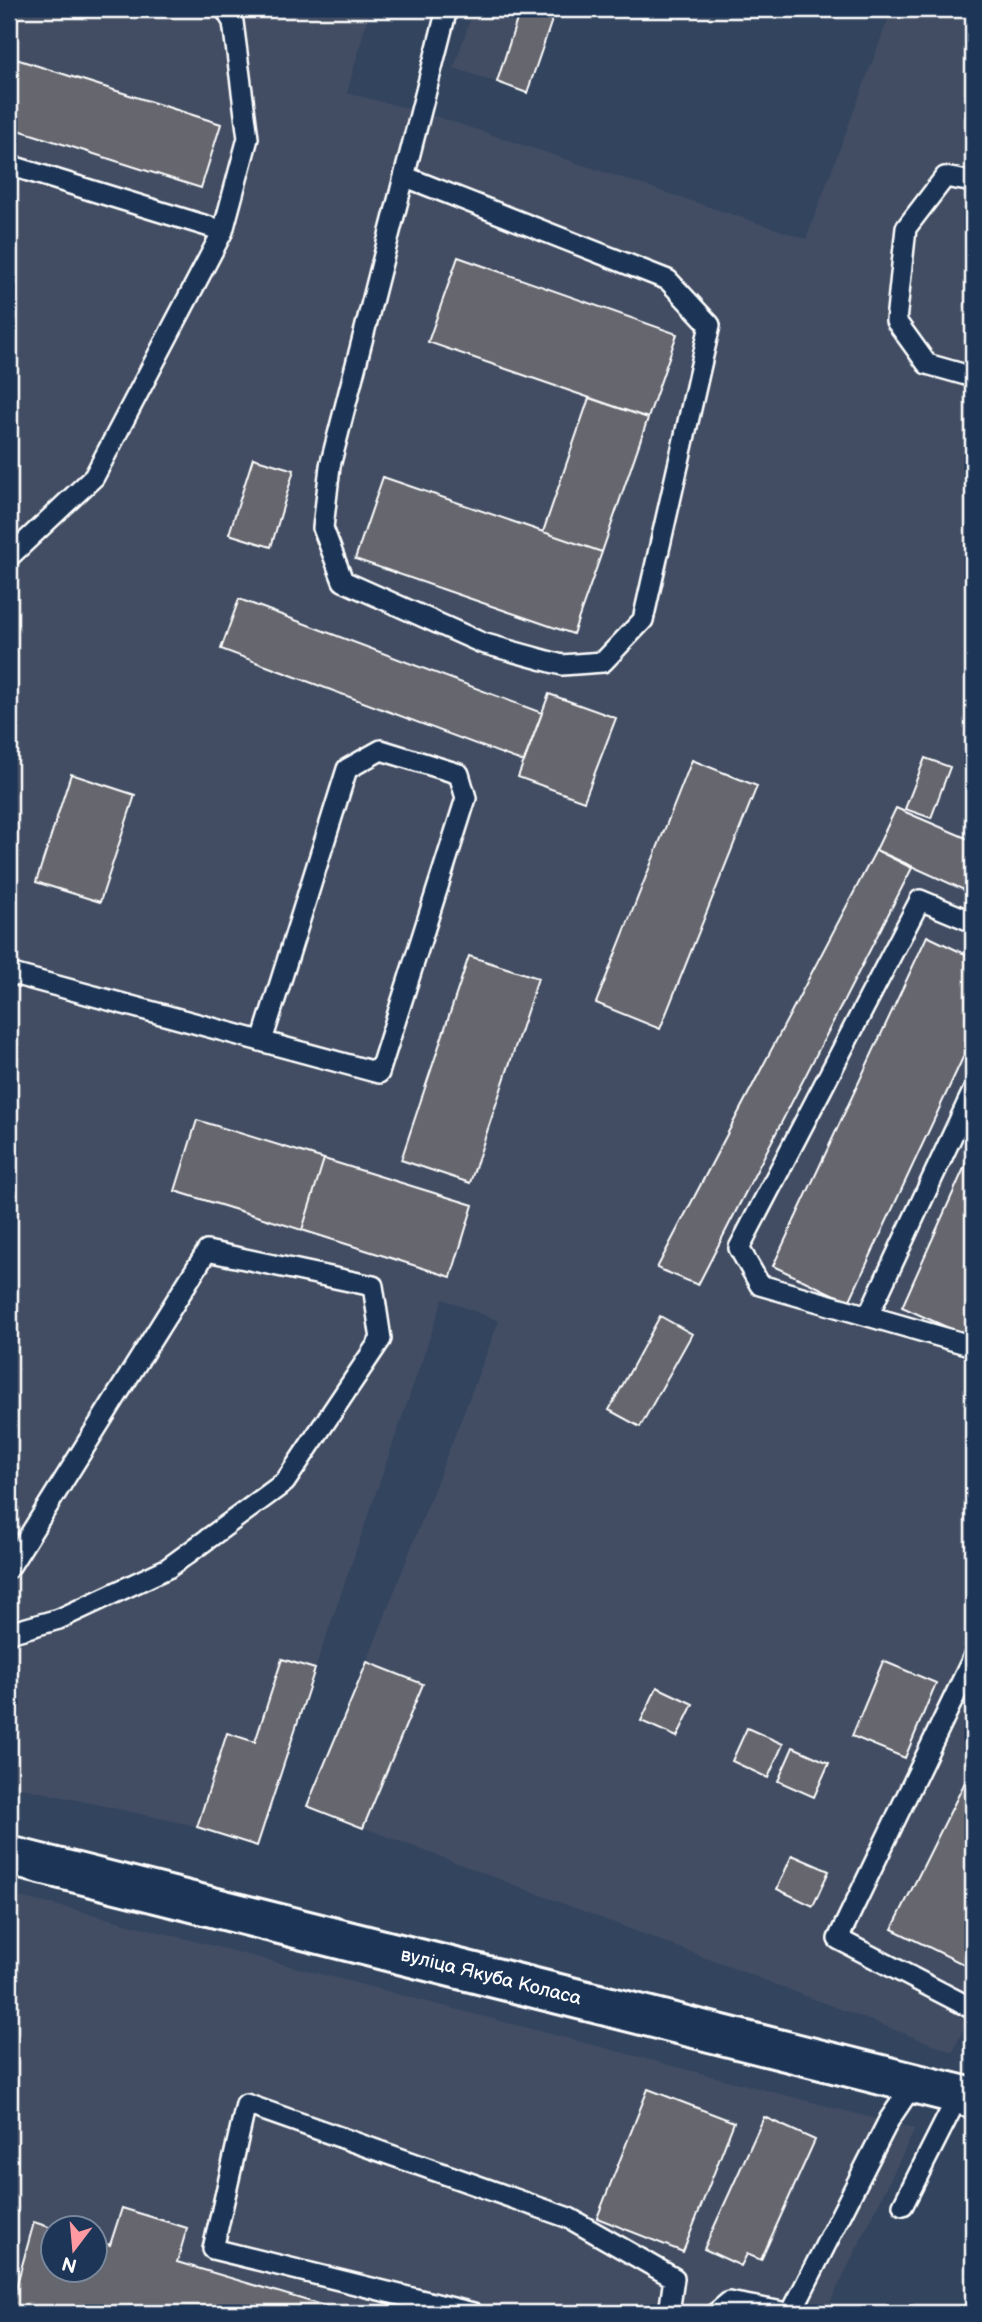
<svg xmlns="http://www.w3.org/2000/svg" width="982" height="2322" font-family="'Balsamiq Sans',sans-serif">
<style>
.built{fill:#424e63;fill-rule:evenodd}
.building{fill:#65666e;stroke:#fff;stroke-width:2}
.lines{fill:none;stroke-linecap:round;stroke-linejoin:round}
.service-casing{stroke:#fff;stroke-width:24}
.minor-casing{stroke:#fff;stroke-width:44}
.service{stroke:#1d3557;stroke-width:19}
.minor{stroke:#1d3557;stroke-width:38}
.labels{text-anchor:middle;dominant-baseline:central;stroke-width:5;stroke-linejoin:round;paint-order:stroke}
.street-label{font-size:19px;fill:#fff;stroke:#1d3557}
</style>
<rect width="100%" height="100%" fill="#33445e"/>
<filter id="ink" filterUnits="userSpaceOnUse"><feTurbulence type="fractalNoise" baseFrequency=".0143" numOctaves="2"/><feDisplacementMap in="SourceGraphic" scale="14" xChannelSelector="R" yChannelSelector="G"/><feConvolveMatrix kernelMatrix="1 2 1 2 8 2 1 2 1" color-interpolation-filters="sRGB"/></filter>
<g filter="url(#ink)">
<path class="built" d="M9 9H370L347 93 423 112 806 239 892 9H959L973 15V2007L953 2052 307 1806 367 1662 499 1321 443 1299 315 1669 257 1846 191 1825 9 1785Z
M474 9H556L527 93 454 68Z
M9 1895 68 1908 915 2129 825 2313H9ZM52 2228H94V2270H52Z"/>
<path class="building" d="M520 10 552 20 527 93 497 82Z
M16 59 221 124 201 188 9 127V84Z
M458 257 677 334 648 418 428 342Z
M589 398 648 418 602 552 543 532Z
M253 458 294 470 271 547 229 534Z
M383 477 602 552 573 634 355 559Z
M239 599 542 713 524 762 221 649Z
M549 694 616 718 584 801 518 777Z
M925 758 950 767 931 818 905 809Z
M692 760 757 786 660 1029 596 1003Z
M71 774 135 795 100 902 36 882Z
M896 808 973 841V894L876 850Z
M876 850 912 868 698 1285 657 1268Z
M927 936 973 958V1036L849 1302 773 1266Z
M469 956 538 978 470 1183 401 1160Z
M197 1120 324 1159 302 1230 175 1191Z
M973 1148V1339L902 1307Z
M324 1159 473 1205 451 1277 302 1230Z
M660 1316 692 1334 640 1427 609 1410Z
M282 1659 315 1669 257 1846 197 1827 227 1733 255 1742Z
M883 1661 936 1683 905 1758 852 1736Z
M367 1662 423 1684 363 1828 307 1806Z
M657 1687 693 1704 677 1737 641 1721Z
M747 1728 783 1744 768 1778 732 1761Z
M793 1747 829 1763 814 1797 778 1781Z
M973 1766V1969L892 1929Z
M792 1855 829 1871 813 1906 777 1889Z
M648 2089 734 2122 683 2252 597 2218Z
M764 2117 815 2140 761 2260 747 2254 741 2266 704 2249Z
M122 2208 187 2228 177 2262 348 2313H9L34 2222 52 2228V2270H94V2240L110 2245Z"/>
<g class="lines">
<g class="service-casing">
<path id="service" d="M9 165 223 231
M406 177 668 280 710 325 643 620 603 662 562 665 482 643 343 581 323 528 330 466 447 9
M973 182 945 177 906 228 896 321 927 364 973 377
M9 557 94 477 223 231 248 138 233 22 225 9
M973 922 920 900 739 1248 760 1285 973 1346
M9 973 379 1073 466 798 459 774 381 750 347 769 262 1041
M868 1316 973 1091
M9 1568 207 1251 373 1286 381 1339 285 1482 168 1568 59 1619 9 1633
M973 1658 838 1939 973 2009
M903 2205 959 2094
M473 2313 213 2249 246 2104 569 2218 674 2278 669 2313
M716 2313 729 2302 788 2313
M791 2313 889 2120 914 2083"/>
</g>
<g class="minor-casing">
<path id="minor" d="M9 1856 973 2098"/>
</g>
<use href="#service" class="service"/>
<use href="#minor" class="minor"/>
</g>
</g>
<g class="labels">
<g class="street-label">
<text transform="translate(491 1977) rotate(14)">вуліца Якуба Коласа</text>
</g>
</g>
<rect width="982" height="2322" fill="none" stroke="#1d3557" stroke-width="35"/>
<rect x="18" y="18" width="947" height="2287" fill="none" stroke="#fff" stroke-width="2.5" filter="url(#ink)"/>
<g transform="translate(74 2249) rotate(196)"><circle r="33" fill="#1d3557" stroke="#77869a" stroke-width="2"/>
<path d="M0-5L12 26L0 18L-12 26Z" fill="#ff9aa2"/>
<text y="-10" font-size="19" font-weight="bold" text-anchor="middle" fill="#ffffff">N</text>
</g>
</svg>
